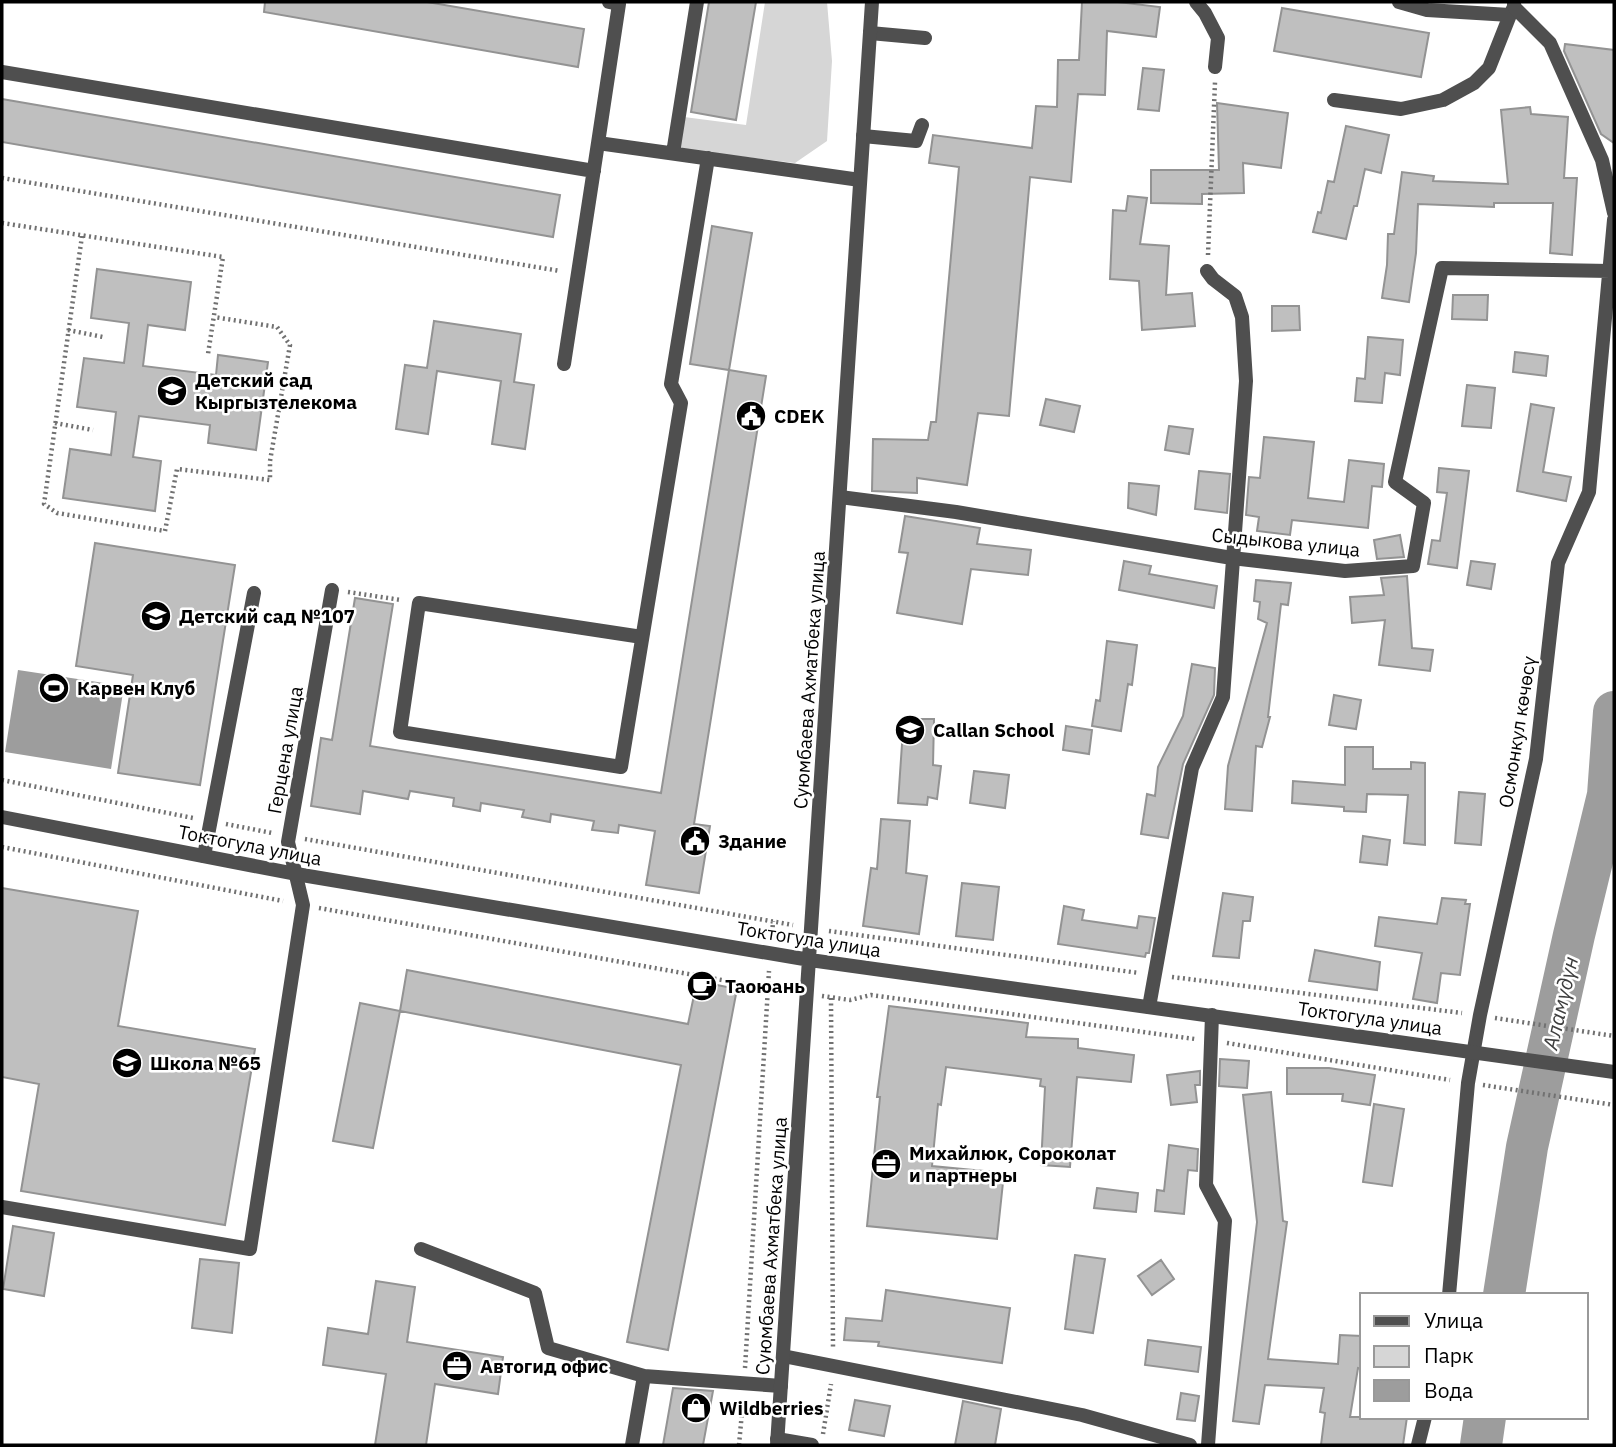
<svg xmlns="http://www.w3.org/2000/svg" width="1616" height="1447" font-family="'IBM Plex Sans',sans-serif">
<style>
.green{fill:#d6d6d6}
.water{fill:#9d9d9d}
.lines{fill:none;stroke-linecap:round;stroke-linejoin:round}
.river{stroke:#9d9d9d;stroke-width:42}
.building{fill:#bfbfbf;stroke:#939393;stroke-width:2}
.path{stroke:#717171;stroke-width:4.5;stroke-dasharray:2 3.5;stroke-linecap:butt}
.service{stroke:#4f4f4f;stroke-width:14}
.minor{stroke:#4f4f4f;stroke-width:14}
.tertiary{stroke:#4f4f4f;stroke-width:14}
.labels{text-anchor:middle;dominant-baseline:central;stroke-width:5;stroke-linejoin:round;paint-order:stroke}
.poi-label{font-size:19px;font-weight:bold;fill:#000;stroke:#fff;text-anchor:start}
.street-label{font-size:19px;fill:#000;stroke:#fff}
.water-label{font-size:21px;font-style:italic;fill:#3e3e3e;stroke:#fff}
</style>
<rect width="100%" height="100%" fill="#fff"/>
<path class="green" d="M765 2H827L832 61 827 141 795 163 678 149 684 117 746 125Z"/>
<path class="water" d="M18 670 124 686 111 769 5 752Z"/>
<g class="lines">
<path class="river" d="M1504 1295 1527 1147 1574 935 1608 795 1614 712
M1481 1445 1485 1417"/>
</g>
<path class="building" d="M265 2H427L584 29 578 67 264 12Z
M709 2H756L736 120 691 112Z
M1082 2H1118L1160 7 1156 37 1107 31 1105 95 1078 94 1071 182 1030 177 1009 416 978 413 967 485 917 478V493L872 491 873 439 928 440 931 422H936L959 167 929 163 933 135 1032 148 1036 106 1057 107 1058 60H1079Z
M1282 8 1429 33 1421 77 1274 51Z
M1565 44 1614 50V143L1601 134 1564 51Z
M1143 68 1164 70 1159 111 1138 109Z
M2 99 560 195 553 237 2 142Z
M1217 103 1288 113 1281 168 1243 163 1244 193 1202 194V204L1151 203V170H1219Z
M1530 107 1531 114 1568 117 1564 178H1577L1572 255 1550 253 1553 203H1494V207L1418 204 1416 253 1409 302 1382 298 1387 265 1388 234H1394L1402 172 1434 176 1433 181 1508 184 1501 110Z
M1346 126 1389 135 1381 173 1365 169 1357 206H1354L1346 239 1313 232 1318 212 1321 213 1328 181 1334 182Z
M1128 196 1147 198 1140 244 1169 246 1166 295 1192 293 1195 326 1142 330 1139 281 1110 279 1113 210 1126 211Z
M712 226 752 233 729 370 690 364Z
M97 269 191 282 185 330 148 325 143 366 216 375 218 355 268 362 256 450 208 443 210 425 139 416 133 457 161 461 155 511 63 498 70 449 111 455 116 412 77 407 84 358 124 363 129 323 91 318Z
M1453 295H1488L1487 320 1452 319Z
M1272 306H1299L1300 330 1272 331Z
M434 321 521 334 514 382 534 385 525 449 492 444 501 381 437 371 428 434 396 429 405 365 427 368Z
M1368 337 1403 340 1400 375 1385 373 1382 403 1355 401 1357 378 1365 379Z
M1515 352 1548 356 1546 376 1513 372Z
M729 370 766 376 694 824 710 826 699 893 646 885 655 831 619 825 618 833 592 830 594 821 551 814 550 822 522 817 524 810 481 803 480 811 453 806 454 798 410 791 408 799 363 791 360 814 311 806 321 738 332 740 355 598 393 604 370 746 661 793Z
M1467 385 1495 388 1491 428 1462 426Z
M1046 399 1080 406 1074 432 1040 425Z
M1531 404 1554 408 1543 472 1571 477 1566 501 1517 491Z
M1169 426 1193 429 1189 454 1165 450Z
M1264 437 1314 442 1308 498 1344 502 1349 460 1384 464 1382 487 1372 486 1368 528 1292 520 1290 535 1257 531 1259 517 1246 515 1249 477 1260 478Z
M1439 468 1469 471 1457 568 1428 564 1432 540 1440 541 1447 493 1437 492Z
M1199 471 1230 474 1227 513 1195 509Z
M1129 483 1159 486 1156 515 1128 508Z
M905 516 980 528 977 544 1031 550 1028 575 971 569 962 624 897 613 908 553 899 552Z
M1400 535 1404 557 1377 559 1374 540Z
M95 543 235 565 200 785 118 773 133 675 76 666Z
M1124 561 1151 566 1149 574 1217 586 1214 608 1119 590Z
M1471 561 1495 564 1491 589 1467 585Z
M1407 576 1412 648 1433 650 1430 671 1379 665 1385 620 1352 623 1350 597 1384 595 1381 578Z
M1256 580 1291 583 1288 605 1281 604 1268 717H1270L1262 747 1256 746 1252 811 1225 809 1228 766 1267 623 1258 619 1260 602 1254 601Z
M1107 641 1137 645 1132 685 1128 684 1121 731 1092 726 1096 700 1100 701Z
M1192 664 1215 668 1214 695 1183 764 1168 838 1141 834 1147 794 1155 796 1158 767 1183 716Z
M1334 695 1361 700 1356 729 1329 725Z
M901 719H934L933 765 941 766 937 799 928 797 927 805 898 803 902 744Z
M1066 726 1092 730 1089 754 1063 750Z
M1345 747H1373V769H1411V762L1425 763V845L1404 843 1408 795 1367 794 1366 812 1344 811V807L1292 803 1293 781 1345 785Z
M974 771 1009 775 1005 808 970 803Z
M1459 792 1485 794 1481 845 1455 843Z
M881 819 910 821 906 873 927 876 919 934 863 926 871 868 877 869Z
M1363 836 1390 840 1387 865 1360 862Z
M962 883 999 887 993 940 956 936Z
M2 888 138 911 118 1026 255 1049 225 1225 21 1191 39 1084 2 1077Z
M1223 893 1253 897 1250 921H1243L1239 958 1213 956Z
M1442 898 1466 900 1465 904H1470L1460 975 1441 973 1437 1003 1413 999 1422 953 1375 946 1379 917 1437 924Z
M1064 906 1084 910 1082 920 1137 928 1139 916 1155 918 1149 953H1146L1145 957 1058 944Z
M1315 950 1380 962 1377 990 1309 981Z
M407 970 688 1024 697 981 737 989 668 1350 627 1342 681 1065 400 1011Z
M360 1003 400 1011 373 1148 333 1141Z
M889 1006 1028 1023 1026 1037 1078 1039V1048L1134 1055 1131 1082 1077 1077 1070 1167 1041 1165 1045 1087 1040 1086 1041 1079 946 1067 941 1105 938 1104 932 1166 1004 1173 997 1239 867 1226 880 1097H877Z
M1220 1059 1249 1061 1247 1088 1219 1086Z
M1287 1068H1329L1375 1075 1370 1105 1342 1101 1343 1094H1287Z
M1200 1071V1085H1195L1197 1102 1171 1105 1167 1075Z
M1271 1092 1283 1221 1287 1222 1268 1359 1338 1364 1340 1335 1362 1336V1369L1358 1368 1350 1417H1407L1403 1445H1321L1325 1413 1320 1412 1324 1388 1265 1385 1259 1424 1233 1421 1257 1222 1243 1095Z
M1374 1104 1404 1109 1392 1186 1363 1182Z
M1169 1145 1198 1149 1197 1171 1188 1170 1184 1214 1155 1211 1157 1190 1164 1191Z
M1097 1188 1138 1193 1136 1212 1094 1208Z
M13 1226 54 1233 44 1296 3 1289Z
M1075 1255 1105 1259 1093 1333 1065 1329Z
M200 1259 239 1263 232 1333 192 1328Z
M1161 1260 1174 1279 1152 1295 1138 1276Z
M376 1281 415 1287 407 1342 503 1357 498 1394 435 1384 426 1445H375L386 1374 323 1365 328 1328 368 1334Z
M886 1290 1010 1308 1002 1363 878 1346 879 1342 844 1340 846 1318 882 1321Z
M1148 1340 1201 1347 1198 1372 1145 1365Z
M673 1388 713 1391 703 1445H663Z
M1181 1393 1199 1396 1195 1421 1177 1419Z
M855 1400 890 1406 884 1436 849 1430Z
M963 1401 1001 1409 995 1445H955Z"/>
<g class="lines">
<path class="path" d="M2 178 560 271
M2 223 223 257 208 354
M82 236 44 504 57 513 165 531 177 469 270 480V461L290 345 277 327 214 317
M1208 255 1215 82
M68 330 103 337
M55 423 93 430
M348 592 401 600
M2 780 193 818
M226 824 272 833
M305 839 793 925
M2 847 283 901
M319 908 789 992
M829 931 1139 973
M772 938 773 921
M1172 977 1462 1013
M822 996 850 1000 871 995 1195 1039
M831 998 833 1347
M1495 1018 1614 1036
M1227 1043 1450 1080
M1483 1085 1614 1105
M745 1368 769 971
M823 1434 831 1384
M739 1445 743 1401"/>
<path class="service" d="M1196 2 1205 13 1218 38 1215 67
M1399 2 1427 10 1510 15 1514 7
M870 33 925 38
M2 72 594 171
M1334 100 1401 109 1443 100 1474 83 1489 68 1510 15
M863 136 916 141 922 125
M598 143 619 4 609 2
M673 153 697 2
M564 364 598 143 860 180
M642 637 419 603 400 732 621 767 681 403 671 384 708 158
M204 856 254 593
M2 1207 250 1249 303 905 288 842 332 590
M421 1249 535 1293 548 1348 644 1376 781 1386
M783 1356 1082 1415 1190 1445
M632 1445 644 1376"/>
<path class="minor" d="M1514 2V7L1550 43 1602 160 1614 213
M840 497 956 512 1232 558 1345 571 1413 566 1424 503 1395 482 1442 268 1610 271
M1149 1007 1192 768 1223 697 1246 381 1242 317 1235 296 1213 279 1207 271
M1449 1295 1468 1083 1480 1015 1536 759 1558 563 1589 492 1614 220
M777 1439 812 1445
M1208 1445 1225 1221 1206 1185 1212 1015
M1418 1445 1425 1417"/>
<path class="tertiary" d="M2 817 296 874 810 960 1614 1072
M777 1445 872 2"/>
</g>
<defs>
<g id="school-disc" transform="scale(1.575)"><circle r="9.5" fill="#000" stroke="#fff"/><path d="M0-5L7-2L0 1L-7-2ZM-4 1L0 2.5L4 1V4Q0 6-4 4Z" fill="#fff"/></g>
<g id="civic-disc" transform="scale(1.575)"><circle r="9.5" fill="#000" stroke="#fff"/><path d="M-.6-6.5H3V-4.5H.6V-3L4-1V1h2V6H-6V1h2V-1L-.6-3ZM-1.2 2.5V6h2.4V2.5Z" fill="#fff"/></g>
<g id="stadium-disc" transform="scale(1.575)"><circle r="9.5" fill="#000" stroke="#fff"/><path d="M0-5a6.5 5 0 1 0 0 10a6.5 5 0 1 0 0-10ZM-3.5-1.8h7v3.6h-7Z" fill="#fff"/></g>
<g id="cafe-disc" transform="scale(1.575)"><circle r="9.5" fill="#000" stroke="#fff"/><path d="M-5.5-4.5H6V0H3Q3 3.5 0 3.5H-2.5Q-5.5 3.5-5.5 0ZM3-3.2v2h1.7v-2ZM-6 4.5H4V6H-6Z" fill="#fff"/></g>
<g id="office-disc" transform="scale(1.575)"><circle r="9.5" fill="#000" stroke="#fff"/><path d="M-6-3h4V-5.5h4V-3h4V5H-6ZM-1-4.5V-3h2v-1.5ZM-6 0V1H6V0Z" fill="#fff"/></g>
<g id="shop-disc" transform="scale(1.575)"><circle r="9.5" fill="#000" stroke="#fff"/><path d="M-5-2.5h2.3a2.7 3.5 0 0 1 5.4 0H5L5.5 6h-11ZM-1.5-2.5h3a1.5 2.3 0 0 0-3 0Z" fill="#fff"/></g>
</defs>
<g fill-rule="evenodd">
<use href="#school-disc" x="172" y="391"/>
<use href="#civic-disc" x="751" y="416"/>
<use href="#school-disc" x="156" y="616"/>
<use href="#stadium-disc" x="54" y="688"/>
<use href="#school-disc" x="910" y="730"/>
<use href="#civic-disc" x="695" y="841"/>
<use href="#cafe-disc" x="702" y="986"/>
<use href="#school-disc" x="127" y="1063"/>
<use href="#office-disc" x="886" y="1164"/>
<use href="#office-disc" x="457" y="1366"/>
<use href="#shop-disc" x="696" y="1408"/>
</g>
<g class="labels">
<g class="poi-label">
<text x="195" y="380">Детский сад<tspan x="195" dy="22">Кыргызтелекома</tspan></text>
<text x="774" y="416">CDEK</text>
<text x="179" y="616">Детский сад №107</text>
<text x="77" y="688">Карвен Клуб</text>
<text x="933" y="730">Callan School</text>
<text x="718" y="841">Здание</text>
<text x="725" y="986">Таоюань</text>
<text x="150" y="1063">Школа №65</text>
<text x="909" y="1153">Михайлюк, Сороколат<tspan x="909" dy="22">и партнеры</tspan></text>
<text x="480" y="1366">Автогид офис</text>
<text x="719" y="1408">Wildberries</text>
</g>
<g class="street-label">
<text transform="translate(1286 542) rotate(6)">Сыдыкова улица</text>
<text transform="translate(809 680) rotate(-86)">Суюмбаева Ахматбека улица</text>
<text transform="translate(1517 732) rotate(-81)">Осмонкул көчөсү</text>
<text transform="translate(285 750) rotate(-80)">Герцена улица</text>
<text transform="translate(250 845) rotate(11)">Токтогула улица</text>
<text transform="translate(809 939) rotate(9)">Токтогула улица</text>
<text transform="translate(1370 1018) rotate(8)">Токтогула улица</text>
<text transform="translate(771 1246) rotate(-86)">Суюмбаева Ахматбека улица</text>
</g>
<g class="water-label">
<text transform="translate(1560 1003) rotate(-77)">Аламүдүн</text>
</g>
</g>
<rect width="1616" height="1447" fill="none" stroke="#000000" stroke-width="7"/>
<rect x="1360" y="1293" width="228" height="126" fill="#ffffff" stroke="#999999" stroke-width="2"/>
<rect x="1374" y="1316" width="35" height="10" fill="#4f4f4f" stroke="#999999" stroke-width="2"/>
<text x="1424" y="1328" font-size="21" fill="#000000">Улица</text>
<rect x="1374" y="1346" width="35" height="21" fill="#d6d6d6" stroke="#999999" stroke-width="2"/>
<text x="1424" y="1363" font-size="21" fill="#000000">Парк</text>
<rect x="1374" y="1380" width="35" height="21" fill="#9d9d9d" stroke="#999999" stroke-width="2"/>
<text x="1424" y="1398" font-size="21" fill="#000000">Вода</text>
</svg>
